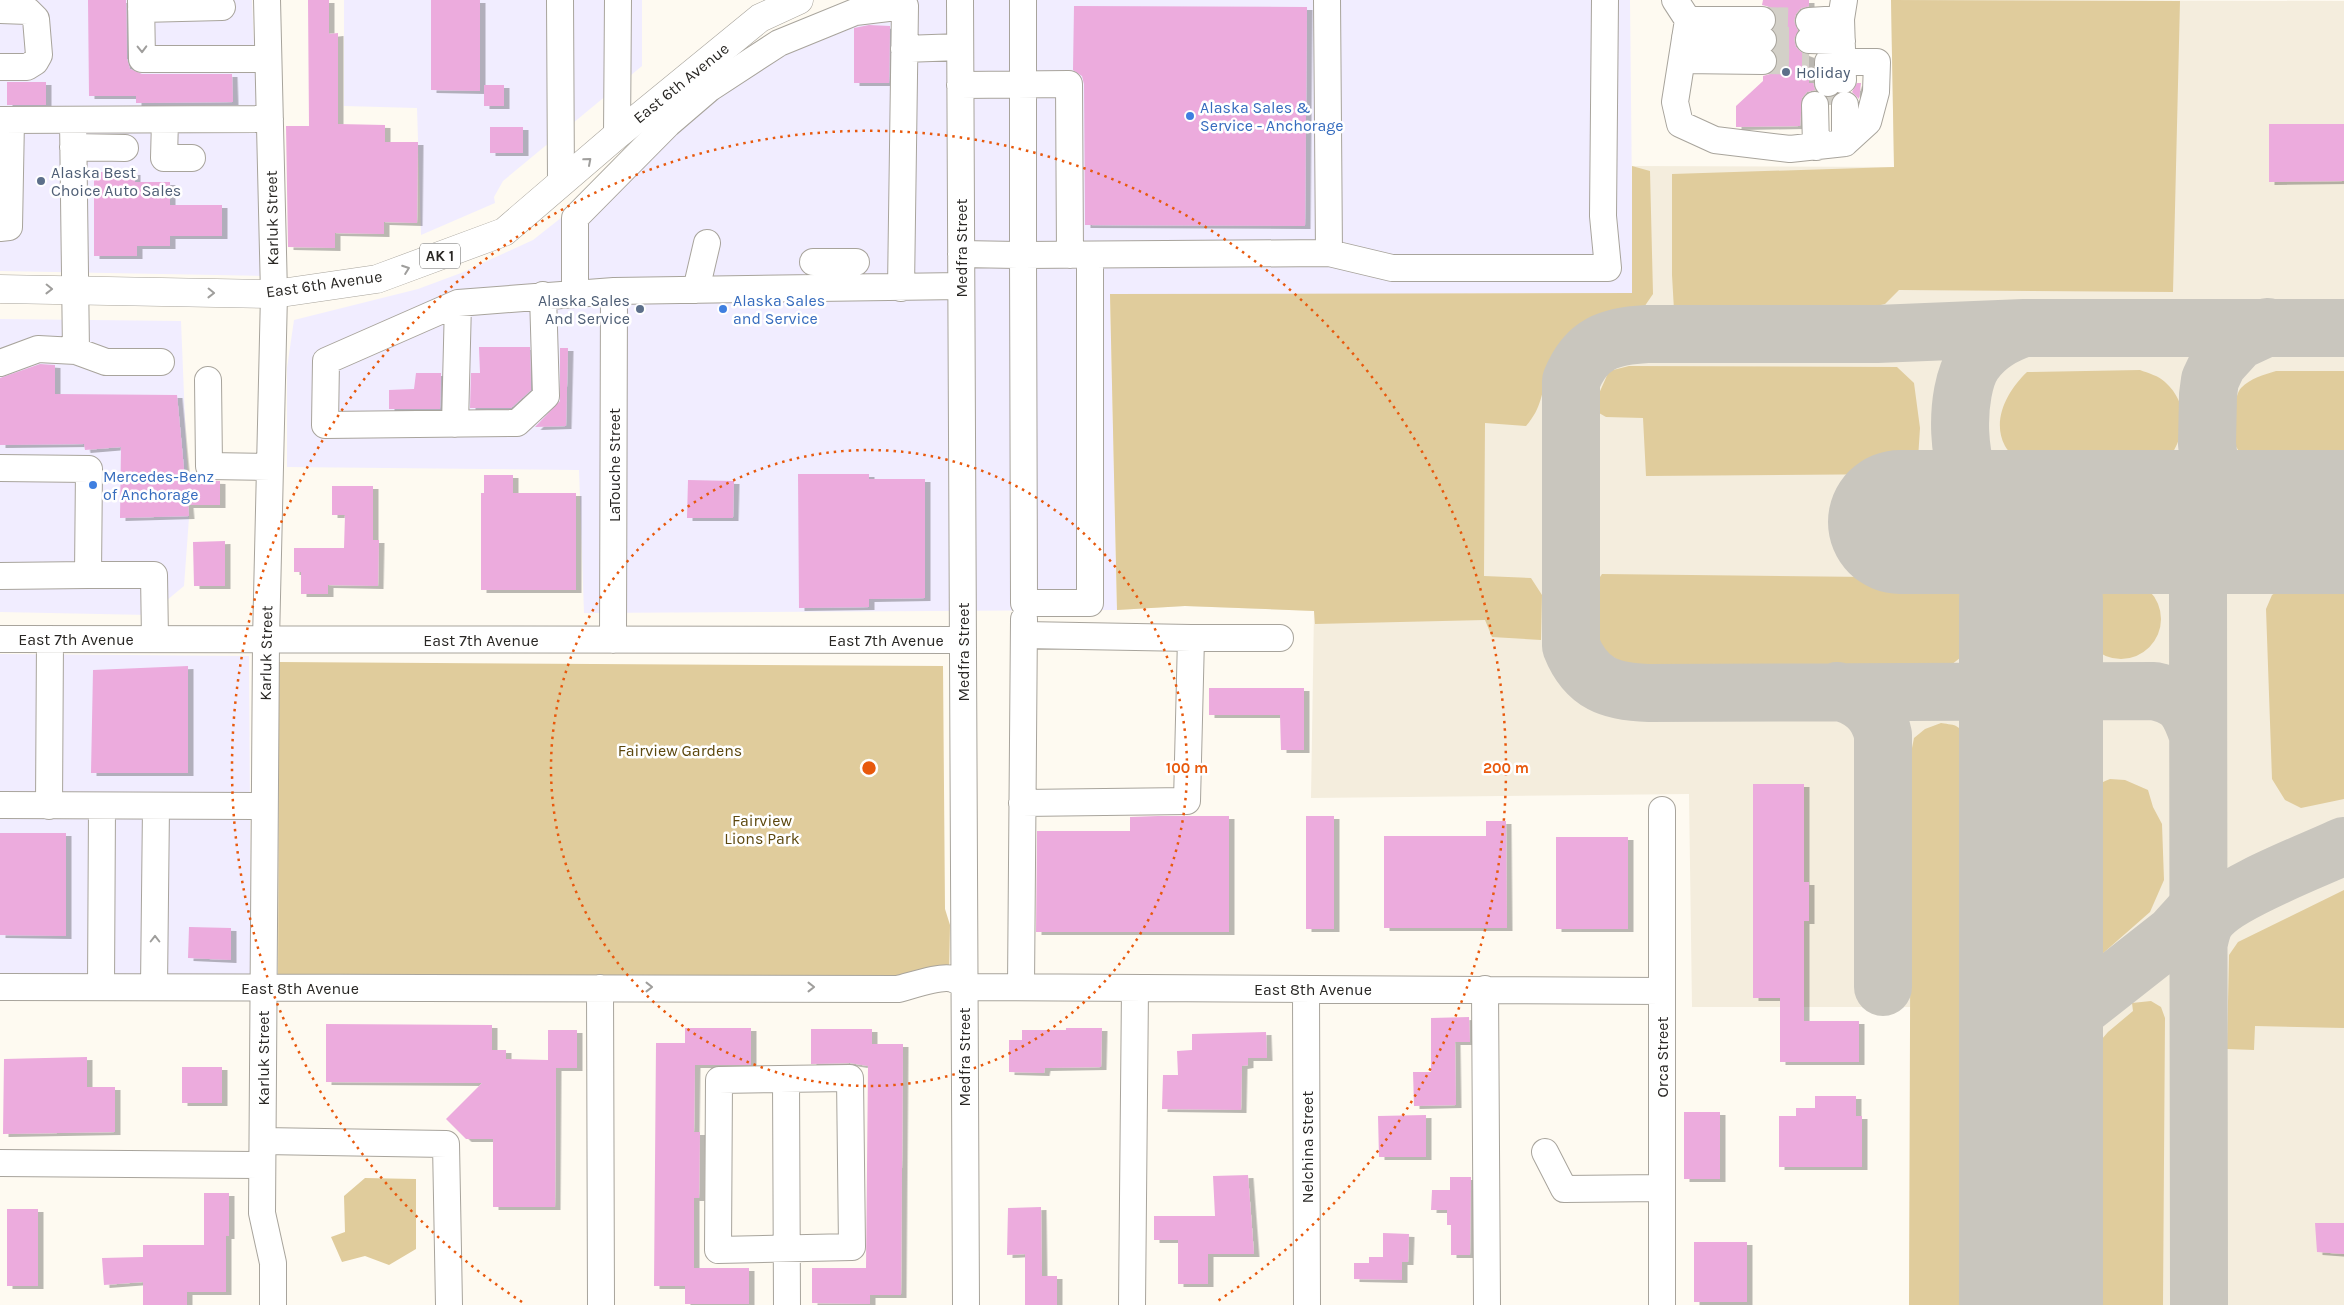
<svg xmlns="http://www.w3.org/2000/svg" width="2344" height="1305" font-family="Karla,sans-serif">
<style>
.commercial{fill:#f1edff}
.built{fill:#f4eddd}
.green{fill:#e0cc9c}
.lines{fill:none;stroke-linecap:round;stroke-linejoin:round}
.taxiway{stroke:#c9c6be;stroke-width:58}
.runway{stroke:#c9c6be;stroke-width:144}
.building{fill:#ecabdd;filter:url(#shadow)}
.minor-tunnel{stroke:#d3d0c8;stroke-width:26;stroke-dasharray:26 13;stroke-linecap:butt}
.minor-casing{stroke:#a8a49c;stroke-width:28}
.highway-casing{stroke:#a8a49c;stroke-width:29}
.minor{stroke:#fff;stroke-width:26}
.highway{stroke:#fff;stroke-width:28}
.oneway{stroke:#9f9e9c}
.ring{fill:none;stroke:#e8590c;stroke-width:2.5;stroke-dasharray:2.5 5}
.service-dot{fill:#5c6f8a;stroke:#fff;stroke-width:2}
.shop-dot{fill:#3f7fe0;stroke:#fff;stroke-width:2}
.labels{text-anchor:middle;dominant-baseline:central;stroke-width:5;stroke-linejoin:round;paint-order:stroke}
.shield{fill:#fff;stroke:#696866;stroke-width:1}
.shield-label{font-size:15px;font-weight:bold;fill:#292724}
.service-label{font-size:16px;fill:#4e5e75;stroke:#fff;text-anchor:start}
.street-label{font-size:16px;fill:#292724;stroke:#fff}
.shop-label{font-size:16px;fill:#366cbe;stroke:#fff;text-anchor:start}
.park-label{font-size:16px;fill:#5c470d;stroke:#fff}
.centre{fill:#e8590c;stroke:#fff;stroke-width:2.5}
.ring-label{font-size:15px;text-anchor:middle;font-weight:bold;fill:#e8590c;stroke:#fff;stroke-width:5;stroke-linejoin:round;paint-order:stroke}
</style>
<defs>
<filter id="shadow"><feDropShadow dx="5.5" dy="3" stdDeviation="0" flood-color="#0004"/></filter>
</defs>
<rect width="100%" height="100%" fill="#fefaf1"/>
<path class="commercial" d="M0 0H252L264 276 0 271Z
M344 0H642V66L503 181 494 197 495 203 421 235 417 108 344 106Z
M861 0H1630L1633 293 1110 295 1117 610 584 613 579 470 287 467V368L294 320 418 289 461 273 533 240 571 210 643 138Z
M0 319 181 321 189 518 184 586 149 615 0 612Z
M0 654 249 656 251 976 0 973Z"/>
<path class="built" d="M1891 0 2344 1V1305H1909L1911 1007H1692L1689 794 1311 798 1314 611 1185 606 1117 610 1110 295 1632 293V166L1894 167Z"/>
<path class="green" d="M1891 0 2180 1 2173 292 1899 290 1885 304 1864 309 1674 310 1672 275V174L1894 167Z
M1632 166 1650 171 1653 294 1640 313C1629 314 1617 314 1606 316 1582 322 1557 347 1549 370 1541 393 1542 408 1526 426L1485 423 1484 576 1531 578 1542 595 1541 640 1492 637 1485 620 1315 624 1314 611 1185 606 1117 610 1110 294 1632 293Z
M1629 366 1897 367 1914 383 1920 428 1918 459 1904 474 1646 476 1643 418 1606 417 1599 413 1597 398 1609 371Z
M2140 370C2148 373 2159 376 2165 382 2192 406 2185 441 2163 466L2028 467C2022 461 2009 454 2005 446 1991 420 2008 390 2027 372Z
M2276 371H2344V468H2256C2248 463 2240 454 2235 445 2230 435 2233 397 2241 388 2251 378 2263 375 2276 371Z
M1602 574 1959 578 1975 599 1977 625 1965 654 1951 665 1640 669 1628 666 1608 654 1598 640 1594 586Z
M2081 619a40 40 0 1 1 80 0a40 40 0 1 1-80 0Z
M2287 585H2344V799L2301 808 2285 800 2272 779 2266 609 2272 595Z
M279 662 943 666 945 909 950 925 949 981 278 980Z
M1941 723C1945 724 1952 724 1956 726 1976 737 1978 763 1981 782V1305H1909L1911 753 1914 738 1925 729Z
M2110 779 2125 780 2148 790 2153 807 2162 824 2164 880 2150 912 2093 962 2081 956 2077 832C2080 805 2083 789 2110 779Z
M2344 890V1028L2255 1026 2254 1050 2227 1049 2229 955 2238 942Z
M2151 1001 2161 1007 2165 1018 2163 1305H2077L2081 1082 2095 1047 2108 1032 2133 1011 2132 1003Z
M365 1178 416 1179V1249L389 1265 365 1256 342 1262 331 1237 345 1232 344 1196Z"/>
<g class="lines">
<path class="taxiway" d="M2268 327 2238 341 2218 363 2210 380 2208 395 2207 444 2211 476 2227 497 2249 512 2275 522
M2024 328C2004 335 1987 344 1974 362 1954 390 1954 477 1984 499 1998 511 2019 516 2037 522
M2145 522C2176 533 2195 557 2198 590L2199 1305
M1837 691C1861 697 1878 710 1883 735V987
M2198 735C2189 709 2183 697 2154 691L1649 693C1611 692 1586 684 1571 646V381C1586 343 1610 336 1647 334H1877L2024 328H2344
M2199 942C2201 933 2203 924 2209 917 2229 892 2312 861 2344 846
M2031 1080C2037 1056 2044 1040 2062 1022L2174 934 2193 913 2199 901"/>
<path class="runway" d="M1900 522H2344
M2031 1305V600"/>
</g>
<path class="building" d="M88 0H126L127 59 130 69 142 74H232L233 102 136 103V96H89Z
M308 0H329V34L338 33V124L385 125V142H418L417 223 384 222V234L335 233V248L288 247 286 126H309Z
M431 0H480V91L431 90Z
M1763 0H1809V6L1800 9 1796 14 1794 21 1798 31 1794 39 1796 47 1801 52 1809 55V83H1813L1815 90 1807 92 1802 98 1800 126 1736 127V106L1763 81V76L1770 74 1776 69 1778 62 1773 50 1778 41 1773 29 1777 20 1775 13 1770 7 1762 5Z
M1074 6 1307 7 1305 226 1085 225 1084 84 1082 76 1073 70Z
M869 25 890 26 889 83H854V28Z
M7 82H46V105H7Z
M1857 83H1861L1859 99 1852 92Z
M484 85H504V106H484Z
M2269 124H2344V181L2269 182Z
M490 127H523V153H490Z
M94 172H135V182H170V205H222V236H170V246H137V256H94Z
M479 347H530L531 390 511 408H470L471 373H480Z
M560 348H568L566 426 535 427 560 401Z
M40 364 55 365V394L177 395 185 480 220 481V505H188L189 516 120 518 121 447 85 450 84 444 0 445V378Z
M416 373H441L440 409H389V390L414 389Z
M798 474H869V479H925V598L869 599V607L799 608Z
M484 475H513V493H576V590H481V493H484Z
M688 480 734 481 733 518H687Z
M332 486H373V540H379L378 586 328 585V594H301V572H294V548H344L345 515H332Z
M225 541V586H194L193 542Z
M188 666V773H91L93 670Z
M1209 688H1304V750H1281L1280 715H1209Z
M1753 784H1804V882H1809V921H1804V1021H1859V1062H1780V998H1753Z
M1158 816H1229V932H1036L1037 831H1130V817Z
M1306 816H1334V929H1306Z
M1486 821H1506L1507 928H1384V836H1486Z
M0 833H66V936L0 935Z
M1556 837H1628V929H1556Z
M189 927 231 928V960L188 958Z
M1469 1017 1470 1042H1455L1456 1105 1414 1106 1413 1072H1431V1018Z
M326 1024 492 1025V1050H506V1059L548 1060V1030H577V1068H556L555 1207H493V1139H466L446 1119 482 1083 326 1082Z
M685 1028H751V1065H695L694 1132H700L699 1198H694V1268H749V1304H685V1286H654L656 1043H685Z
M1066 1028H1102L1101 1067 1045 1068 1044 1073 1009 1072V1040H1022V1030H1066Z
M811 1029H872V1044H903L901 1295H870V1304L812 1303V1268H866L868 1066 850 1063 811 1064Z
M1266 1032 1267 1058H1248V1065L1242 1066 1241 1110 1162 1109 1163 1075H1178L1177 1051 1192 1050V1034Z
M87 1057V1087H115V1132L3 1134 4 1059Z
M182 1067H222V1103H182Z
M1815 1096H1856V1116H1862V1167H1779V1116H1796V1108H1815Z
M1684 1112H1720V1179H1684Z
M1426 1115V1157H1379L1378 1116Z
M1248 1175 1254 1254H1208V1284H1178V1240H1154V1216H1215L1213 1176Z
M1450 1177H1471L1470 1255H1451V1225H1447V1210H1431L1432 1190H1450Z
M204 1193H229V1236H226V1292H187V1305H143V1282L104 1285 102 1258 143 1257V1245H204Z
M1041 1207 1042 1276H1057V1305H1025V1254L1007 1255 1008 1208Z
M7 1209H38V1286H7Z
M2315 1223H2344V1254L2317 1252Z
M1383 1233 1409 1234 1408 1262H1402V1280L1354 1279V1263H1369V1257H1383Z
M1694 1242H1747V1302H1694Z"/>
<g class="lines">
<path class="minor-tunnel" d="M1762 20 1809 21
M1763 40H1809
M1763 61 1809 62
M1828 83V105"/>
<g class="minor-casing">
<path id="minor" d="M141 0 142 59H268
M267 0 274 294 266 640 262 1213 273 1263V1305
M560 0 561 183
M960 0 966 1305
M1023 0V255L1329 253 1327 0
M1675 0 1688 20H1762
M141 9 222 7
M0 10 28 11 36 19 39 55 35 62 27 67H0
M1841 19 1843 80
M1688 20 1675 102 1680 124 1715 140 1790 149 1845 143V105
M1809 21 1841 19 1844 0
M1685 38 1763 40
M1809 40 1842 41
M904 49 960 47
M1682 60 1763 61
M1828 83V62H1877L1876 92 1868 122 1845 143
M960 85 1069 84 1070 255
M1815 105 1816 147
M0 120 270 119
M73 120 76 351
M165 120 164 158H192
M617 135 618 0
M73 147 125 148
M0 228 9 227 11 120
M1329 253 1392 268H1608L1603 216 1605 0
M961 254 1023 255 1024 603H1090V255
M813 262H856
M696 290 707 243
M575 292V218L668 124 710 88 779 43 855 12 905 6 901 288
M543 295 546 396 517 423 325 425 326 361 458 303 614 291 961 286
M0 363 38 349 76 351 106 362H161
M208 380 209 466 270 467
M455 424 458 303
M0 468 89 469 88 575H154L155 639
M0 576 88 575
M1191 638H1280
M0 639 963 640
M613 640 614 291
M1022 803 1187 801 1191 638 1024 635
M0 805 264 806
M49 806 50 639
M0 987 898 989C911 986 941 975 953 979 961 982 964 987 974 987L1662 991
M101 987 102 806
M154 987 156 806
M1021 987 1024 619
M600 988 601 1305
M1306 989 1307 1305
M1485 989 1487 1305
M850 1078 852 1247 718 1250 719 1080Z
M786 1079 787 1305
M263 1141 446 1144 449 1305
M1545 1152 1564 1189 1662 1188
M0 1163 262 1165
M1132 1305 1135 988
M1662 1305V810"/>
</g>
<g class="highway-casing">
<path id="highway" d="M0 289 274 294 377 279 504 232 617 135 760 18 799 0"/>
</g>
<use href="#minor" class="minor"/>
<use href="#highway" class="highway"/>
</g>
<defs><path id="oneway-chevron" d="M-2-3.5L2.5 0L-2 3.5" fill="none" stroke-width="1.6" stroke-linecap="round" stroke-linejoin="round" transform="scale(1.25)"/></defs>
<g class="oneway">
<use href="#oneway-chevron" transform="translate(142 49) rotate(89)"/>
<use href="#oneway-chevron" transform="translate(588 161) rotate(-41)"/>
<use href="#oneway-chevron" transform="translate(406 269) rotate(-20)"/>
<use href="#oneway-chevron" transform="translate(49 289) rotate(1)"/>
<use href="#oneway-chevron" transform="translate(211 293) rotate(1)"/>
<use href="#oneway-chevron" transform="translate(155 939) rotate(-90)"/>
<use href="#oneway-chevron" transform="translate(649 987)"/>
<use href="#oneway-chevron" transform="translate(811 987)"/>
</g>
<g class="ring">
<circle cx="869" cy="768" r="318"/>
<path d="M522 1302A637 637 0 1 1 1216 1302"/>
</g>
<g class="service-dot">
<circle cx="1786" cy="72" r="5"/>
<circle cx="41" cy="181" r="5"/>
<circle cx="640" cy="309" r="5"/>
</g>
<g class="shop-dot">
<circle cx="1190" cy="116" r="5"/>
<circle cx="723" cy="309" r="5"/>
<circle cx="93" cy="485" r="5"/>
</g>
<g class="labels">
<rect class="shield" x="420" y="243.5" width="40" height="25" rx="4"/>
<g class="shield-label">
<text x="440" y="256">AK 1</text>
</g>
<g class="service-label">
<text x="1796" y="72">Holiday</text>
<text x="51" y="172">Alaska Best<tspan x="51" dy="18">Choice Auto Sales</tspan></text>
<text x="630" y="300" text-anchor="end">Alaska Sales<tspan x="630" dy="18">And Service</tspan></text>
</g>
<g class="street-label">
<text transform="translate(681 83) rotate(-39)">East 6th Avenue</text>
<text transform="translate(272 218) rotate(-91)">Karluk Street</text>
<text transform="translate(961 248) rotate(-90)">Medfra Street</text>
<text transform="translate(324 284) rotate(-8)">East 6th Avenue</text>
<text transform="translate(614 465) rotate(-90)">LaTouche Street</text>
<text x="76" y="639">East 7th Avenue</text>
<text x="481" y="640">East 7th Avenue</text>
<text x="886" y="640">East 7th Avenue</text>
<text transform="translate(963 652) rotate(-90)">Medfra Street</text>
<text transform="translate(266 653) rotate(-89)">Karluk Street</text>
<text x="300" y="988">East 8th Avenue</text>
<text x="1313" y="989">East 8th Avenue</text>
<text transform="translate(964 1057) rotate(-90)">Medfra Street</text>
<text transform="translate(1662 1057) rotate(-90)">Orca Street</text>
<text transform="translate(263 1058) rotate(-90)">Karluk Street</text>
<text transform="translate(1307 1147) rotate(-90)">Nelchina Street</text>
</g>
<g class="shop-label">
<text x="1200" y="107">Alaska Sales &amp;<tspan x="1200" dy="18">Service - Anchorage</tspan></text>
<text x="733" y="300">Alaska Sales<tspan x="733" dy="18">and Service</tspan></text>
<text x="103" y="476">Mercedes-Benz<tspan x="103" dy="18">of Anchorage</tspan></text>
</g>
<g class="park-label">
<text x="680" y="750">Fairview Gardens</text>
<text x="762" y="820">Fairview<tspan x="762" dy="18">Lions Park</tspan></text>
</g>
</g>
<circle cx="869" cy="768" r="8" class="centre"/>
<g class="ring-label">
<text x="1187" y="773">100 m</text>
<text x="1506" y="773">200 m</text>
</g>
</svg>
